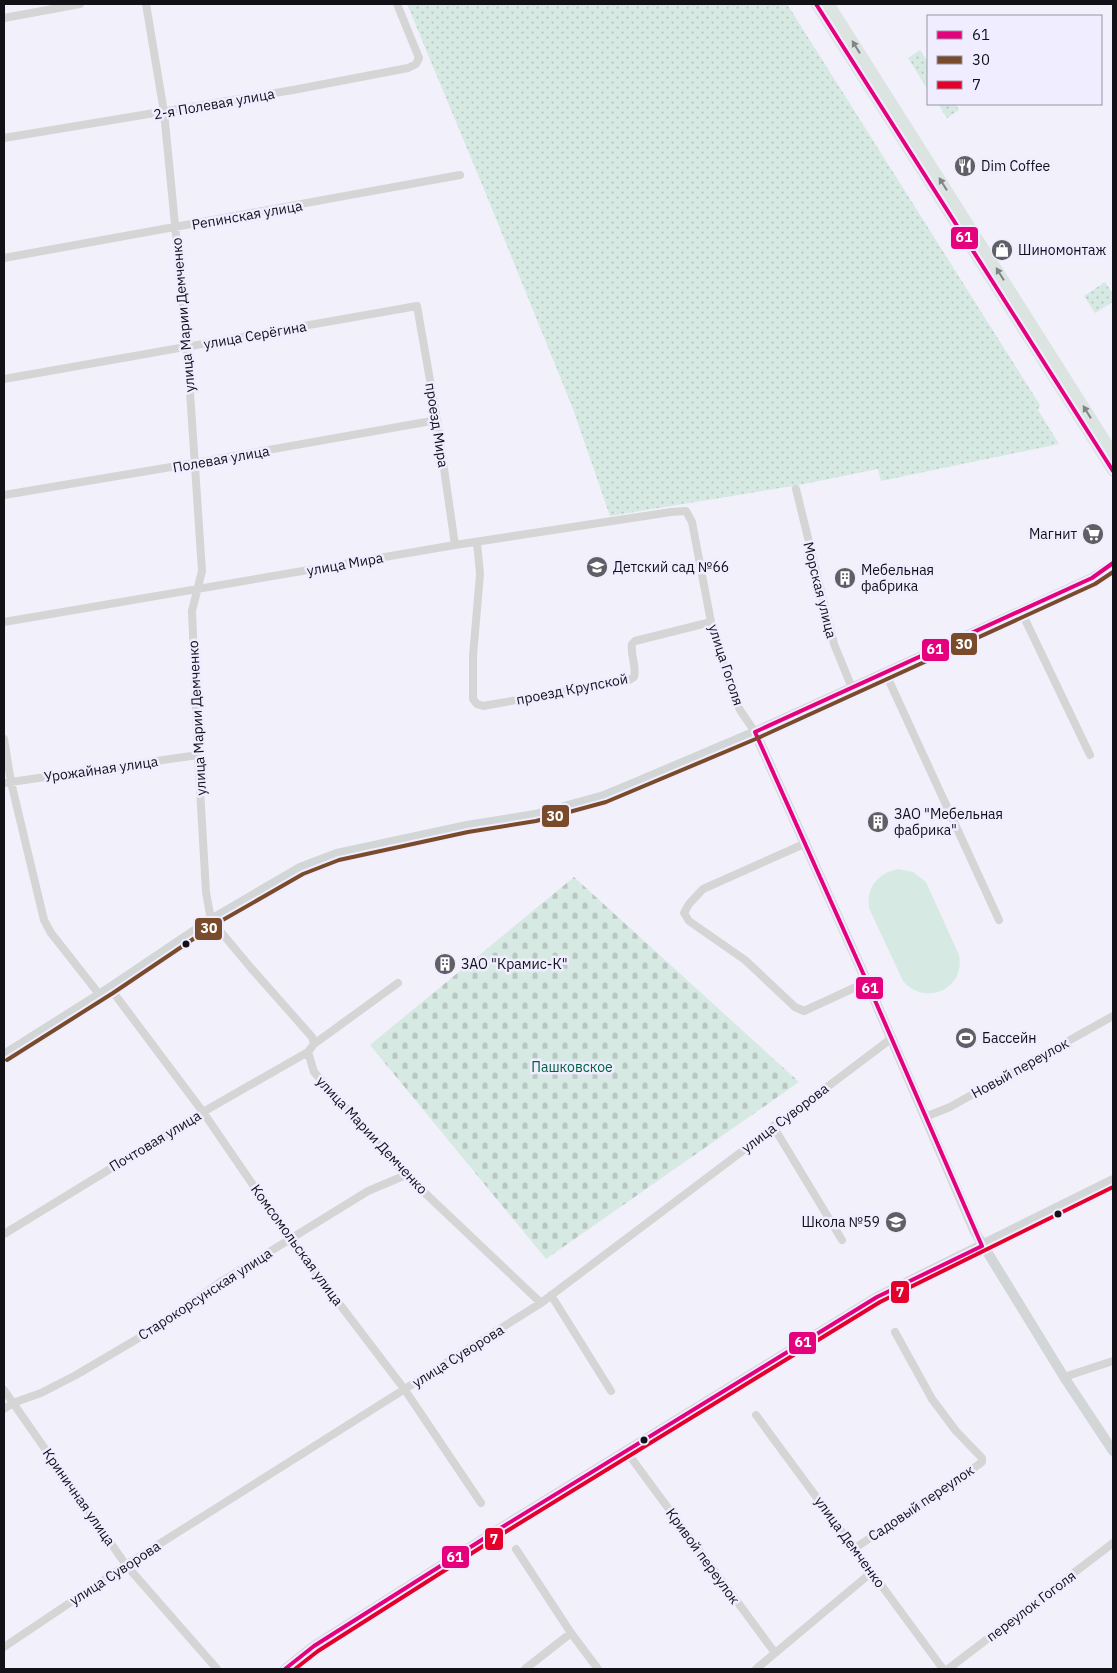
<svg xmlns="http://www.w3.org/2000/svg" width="1117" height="1673" font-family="'IBM Plex Sans',sans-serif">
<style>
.cemetery{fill:url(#cemetery-stones)}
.park{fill:url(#park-dots)}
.pitch{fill:#d7e9e3}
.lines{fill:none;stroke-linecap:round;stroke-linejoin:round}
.street{stroke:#d5d5d6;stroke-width:8}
.secondary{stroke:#d3d6d7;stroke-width:10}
.primary{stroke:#dce4e2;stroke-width:11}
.bus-1-casing{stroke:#efedff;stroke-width:8}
.bus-2-casing{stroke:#efedff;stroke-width:8}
.bus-3-casing{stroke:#efedff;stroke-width:8}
.bus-1{stroke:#e5007d;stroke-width:4}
.bus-2{stroke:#7a4b2a;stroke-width:4}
.bus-3{stroke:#e4002b;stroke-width:4}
.oneway{fill:#818587}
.bus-dot{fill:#121118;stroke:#efedff;stroke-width:2}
.labels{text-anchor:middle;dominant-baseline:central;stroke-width:5;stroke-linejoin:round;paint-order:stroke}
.street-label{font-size:14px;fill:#121118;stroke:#efedff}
.poi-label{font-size:14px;fill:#121118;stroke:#efedff;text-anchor:start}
.park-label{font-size:14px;fill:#00623f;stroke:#efedff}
.line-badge{stroke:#efedff;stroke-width:2}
.badge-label{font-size:14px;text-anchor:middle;font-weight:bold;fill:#fff}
</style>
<defs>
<pattern id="cemetery-stones" width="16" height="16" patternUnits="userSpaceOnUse" patternTransform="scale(1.25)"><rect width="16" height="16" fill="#d7e9e3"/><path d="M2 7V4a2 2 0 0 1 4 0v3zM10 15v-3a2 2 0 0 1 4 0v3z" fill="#b8c7c2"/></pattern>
<pattern id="park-dots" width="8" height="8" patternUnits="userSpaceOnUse" patternTransform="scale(1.25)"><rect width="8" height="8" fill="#d7e9e3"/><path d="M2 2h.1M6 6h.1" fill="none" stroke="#b8c7c2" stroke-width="1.8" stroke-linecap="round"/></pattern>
</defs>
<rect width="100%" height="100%" fill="#f2f1fb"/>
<path class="cemetery" d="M574 877 799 1082 546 1259 370 1045Z"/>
<path class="park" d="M407 4H787L1040 405 1038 410 1059 444 881 481 878 469 799 485 610 516 573 409 488 199Z
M920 50 928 62V90L908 58Z
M938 104H955L959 110 947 118Z
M1105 282 1113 294V302L1095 313 1084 296Z"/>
<path class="pitch" d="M898 869 913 872 926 882 959 955C966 989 925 1007 903 981L869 908C866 888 878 873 898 869Z"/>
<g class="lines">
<path class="street" d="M146 4 164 112 187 347 202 571 192 611 198 755 206 892 211 920 251 968 312 1037 314 1044 308 1052 314 1072 406 1175 541 1303
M4 18 80 4
M4 138 293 90 408 68 416 64 419 58 397 4
M4 258 460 175
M4 379 417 306 437 420 455 545
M796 489 834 644 852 688
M4 495 195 463 437 420
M477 542 480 574 473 656V699L477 704 483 706 629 680 634 677C637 666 630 655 632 644L635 641 711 622
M1021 611 1090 755
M4 622 455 545 671 512 686 511 692 522 711 622 732 691 740 710 755 732
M885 672 999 920
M4 739 11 782 44 920 51 933 99 994
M4 783 198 755
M804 844 703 889 689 904 684 913 689 921 745 960 795 1007 804 1011 867 982
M110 988 203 1112 290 1239 405 1390 481 1503
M314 1044 398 983
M925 1117 950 1107 1113 1016
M773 1126 842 1240
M4 1234 203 1112 308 1052
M551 1295 611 1391
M1064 1377 1113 1361
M4 1390 126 1565 217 1669
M4 1409 13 1403 41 1393 76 1375 149 1332 219 1283 368 1191 406 1175
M756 1415 943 1669
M632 1459 775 1653
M855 1548 948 1487 982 1462V1458L956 1431 932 1399 895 1332
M516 1549 571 1633 598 1669
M4 1647 126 1565 541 1303 892 1038
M525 1669 571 1633
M756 1669 872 1572
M948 1669 1113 1543"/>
<path class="secondary" d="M755 732 867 982 975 1232 1064 1377 1113 1451
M4 1055 110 988 211 920 300 868 337 854 467 826 535 815 604 796 626 787 755 732 1021 611 1092 578 1113 565
M285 1669 314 1646 499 1529 877 1297 1113 1180"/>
<path class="primary" d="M816 4 1113 471
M829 4 1113 453"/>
<g class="bus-1-casing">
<path id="bus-1" d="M816 4 1113 471
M755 732 867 982 982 1246
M755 732 1092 578 1113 563
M285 1669 314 1646 499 1529 877 1297 982 1246"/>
</g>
<g class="bus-2-casing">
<path id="bus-2" d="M7 1060 113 993 214 925 303 874 339 860 468 832 536 821 606 802 758 738 1095 584 1113 572"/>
</g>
<g class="bus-3-casing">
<path id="bus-3" d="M295 1669 318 1651 502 1534 880 1302 1113 1187"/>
</g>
<use href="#bus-1" class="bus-1"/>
<use href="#bus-2" class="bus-2"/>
<use href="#bus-3" class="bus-3"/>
</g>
<defs><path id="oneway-solid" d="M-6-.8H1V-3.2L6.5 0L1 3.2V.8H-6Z" transform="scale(1.25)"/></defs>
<g class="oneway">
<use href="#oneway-solid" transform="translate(856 47) rotate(-122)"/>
<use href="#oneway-solid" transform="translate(943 184) rotate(-122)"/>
<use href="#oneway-solid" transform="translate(1000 274) rotate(-122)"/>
<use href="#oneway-solid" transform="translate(1087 412) rotate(-122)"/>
</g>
<defs>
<g id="restaurant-disc" transform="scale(1.125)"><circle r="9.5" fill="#605f67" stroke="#efedff"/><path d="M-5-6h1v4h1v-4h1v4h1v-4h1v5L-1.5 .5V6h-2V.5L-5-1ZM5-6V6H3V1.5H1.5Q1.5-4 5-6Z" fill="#fff"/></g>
<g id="shop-disc" transform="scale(1.125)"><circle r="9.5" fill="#605f67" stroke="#efedff"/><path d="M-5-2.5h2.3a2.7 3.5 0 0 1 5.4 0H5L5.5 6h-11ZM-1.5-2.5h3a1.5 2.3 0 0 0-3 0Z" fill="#fff"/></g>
<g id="supermarket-disc" transform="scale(1.125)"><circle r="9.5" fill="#605f67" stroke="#efedff"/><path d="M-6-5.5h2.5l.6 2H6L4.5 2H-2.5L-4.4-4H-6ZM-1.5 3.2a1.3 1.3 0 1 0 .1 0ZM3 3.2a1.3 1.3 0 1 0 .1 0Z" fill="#fff"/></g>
<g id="school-disc" transform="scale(1.125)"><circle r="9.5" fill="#605f67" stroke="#efedff"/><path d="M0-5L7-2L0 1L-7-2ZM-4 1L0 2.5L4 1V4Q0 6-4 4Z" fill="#fff"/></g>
<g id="building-disc" transform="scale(1.125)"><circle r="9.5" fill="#605f67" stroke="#efedff"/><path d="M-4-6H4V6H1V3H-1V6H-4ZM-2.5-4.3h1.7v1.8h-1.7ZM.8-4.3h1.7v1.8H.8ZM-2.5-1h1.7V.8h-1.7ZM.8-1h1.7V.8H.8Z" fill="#fff"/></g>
<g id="stadium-disc" transform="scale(1.125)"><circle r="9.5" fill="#605f67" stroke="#efedff"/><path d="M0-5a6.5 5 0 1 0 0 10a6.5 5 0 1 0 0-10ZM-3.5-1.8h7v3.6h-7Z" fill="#fff"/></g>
</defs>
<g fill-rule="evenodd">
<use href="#restaurant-disc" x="965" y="166"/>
<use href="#shop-disc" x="1002" y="250"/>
<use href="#supermarket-disc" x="1093" y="534"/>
<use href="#school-disc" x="597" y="567"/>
<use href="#building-disc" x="845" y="578"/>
<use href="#building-disc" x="878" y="822"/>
<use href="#building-disc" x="445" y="964"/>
<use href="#stadium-disc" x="966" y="1038"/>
<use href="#school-disc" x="896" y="1222"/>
</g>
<g class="bus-dot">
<circle cx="186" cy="944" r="4.5"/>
<circle cx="1058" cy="1214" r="4.5"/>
<circle cx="644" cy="1440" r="4.5"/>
</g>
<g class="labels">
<g class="street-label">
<text transform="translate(214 104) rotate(-10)">2-я Полевая улица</text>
<text transform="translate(247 215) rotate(-10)">Репинская улица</text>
<text transform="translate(183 315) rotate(-95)">улица Марии Демченко</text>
<text transform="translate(255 335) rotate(-10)">улица Серёгина</text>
<text transform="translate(437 425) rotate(81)">проезд Мира</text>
<text transform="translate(221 459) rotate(-10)">Полевая улица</text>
<text transform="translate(345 564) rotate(-10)">улица Мира</text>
<text transform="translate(820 590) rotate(76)">Морская улица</text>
<text transform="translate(726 665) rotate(72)">улица Гоголя</text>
<text transform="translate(572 689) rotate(-11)">проезд Крупской</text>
<text transform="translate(197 718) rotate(-93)">улица Марии Демченко</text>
<text transform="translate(101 769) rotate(-8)">Урожайная улица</text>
<text transform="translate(1020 1068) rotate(-29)">Новый переулок</text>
<text transform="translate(785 1118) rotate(-37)">улица Суворова</text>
<text transform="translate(372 1135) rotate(47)">улица Марии Демченко</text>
<text transform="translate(155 1141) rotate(-31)">Почтовая улица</text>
<text transform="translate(297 1245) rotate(54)">Комсомольская улица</text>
<text transform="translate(205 1294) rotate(-33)">Старокорсунская улица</text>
<text transform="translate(458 1356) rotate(-32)">улица Суворова</text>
<text transform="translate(79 1497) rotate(55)">Криничная улица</text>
<text transform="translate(921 1503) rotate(-34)">Садовый переулок</text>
<text transform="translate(850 1542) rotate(54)">улица Демченко</text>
<text transform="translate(703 1556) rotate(54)">Кривой переулок</text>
<text transform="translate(115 1573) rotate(-33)">улица Суворова</text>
<text transform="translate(1031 1606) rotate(-37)">переулок Гоголя</text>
</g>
<g class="poi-label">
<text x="981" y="166">Dim Coffee</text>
<text x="1018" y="250">Шиномонтаж</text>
<text x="1077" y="534" text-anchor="end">Магнит</text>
<text x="613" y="567">Детский сад №66</text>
<text x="861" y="570">Мебельная<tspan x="861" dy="16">фабрика</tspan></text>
<text x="894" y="814">ЗАО "Мебельная<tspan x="894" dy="16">фабрика"</tspan></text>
<text x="461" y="964">ЗАО "Крамис-К"</text>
<text x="982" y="1038">Бассейн</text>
<text x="880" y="1222" text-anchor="end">Школа №59</text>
</g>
<g class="park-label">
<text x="572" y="1067">Пашковское</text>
</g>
</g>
<g class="line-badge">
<rect x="950" y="226" width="29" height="24" rx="5" fill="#e5007d"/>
<rect x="950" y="632" width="28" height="24" rx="5" fill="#7a4b2a"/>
<rect x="921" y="638" width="29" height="24" rx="5" fill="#e5007d"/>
<rect x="541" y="804" width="29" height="24" rx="5" fill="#7a4b2a"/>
<rect x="194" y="917" width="29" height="24" rx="5" fill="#7a4b2a"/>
<rect x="855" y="976" width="29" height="24" rx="5" fill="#e5007d"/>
<rect x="890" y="1280" width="20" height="24" rx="5" fill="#e4002b"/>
<rect x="788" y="1331" width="29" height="24" rx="5" fill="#e5007d"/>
<rect x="484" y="1527" width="20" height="24" rx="5" fill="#e4002b"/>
<rect x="441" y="1545" width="29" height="24" rx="5" fill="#e5007d"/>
</g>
<g class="badge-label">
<text x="964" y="242">61</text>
<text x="964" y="649">30</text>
<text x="935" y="654">61</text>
<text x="555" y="821">30</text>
<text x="209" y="933">30</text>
<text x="870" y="993">61</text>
<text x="900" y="1297">7</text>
<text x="803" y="1347">61</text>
<text x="494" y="1544">7</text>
<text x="455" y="1562">61</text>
</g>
<rect width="1117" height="1673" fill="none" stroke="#121118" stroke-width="10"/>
<rect x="927" y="15" width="175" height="90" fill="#efedff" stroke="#9795a3"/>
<rect x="937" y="31" width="25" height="8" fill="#e5007d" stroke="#9795a3"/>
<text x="972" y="40" font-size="15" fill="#121118">61</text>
<rect x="937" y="56" width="25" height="8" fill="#7a4b2a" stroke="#9795a3"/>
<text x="972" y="65" font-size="15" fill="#121118">30</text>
<rect x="937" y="81" width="25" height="8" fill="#e4002b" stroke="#9795a3"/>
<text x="972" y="90" font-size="15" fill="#121118">7</text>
</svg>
